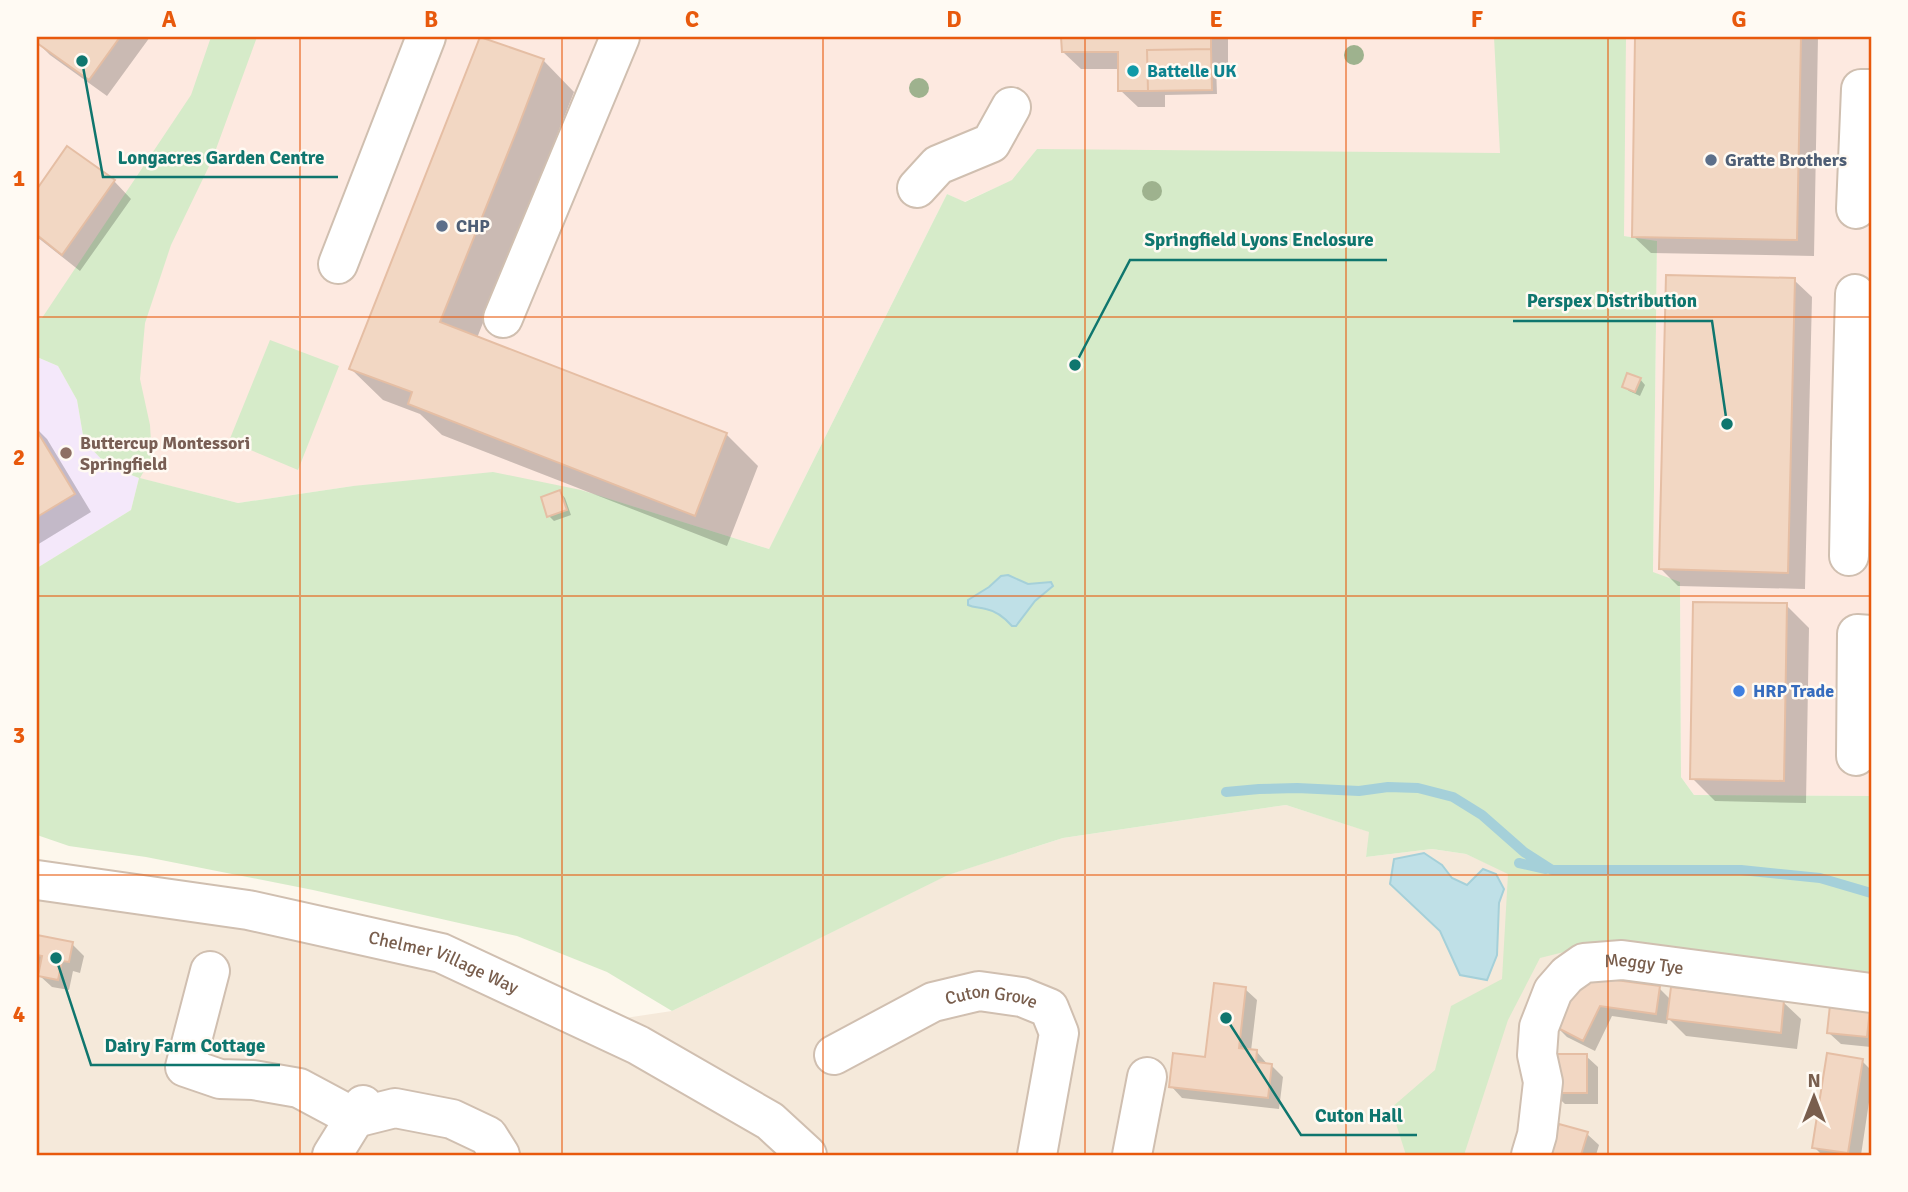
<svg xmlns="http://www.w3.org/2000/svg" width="1908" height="1192" font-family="Signika,sans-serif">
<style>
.residential{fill:#f5e9da}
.commercial{fill:#fde9e0}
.education{fill:#f4e8fa}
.green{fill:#d6ebc9}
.water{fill:#bfe0e7;stroke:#a5d0d9;stroke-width:2}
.shadow{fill:#0003}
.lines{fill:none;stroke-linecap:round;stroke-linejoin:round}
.stream{stroke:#a5d0d9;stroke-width:10}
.building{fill:#f2d7c3;stroke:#e5bea4;stroke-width:2}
.minor-casing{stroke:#d0bfb0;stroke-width:42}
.minor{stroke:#fff;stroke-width:38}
.tree{fill:#9eb28e}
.grid{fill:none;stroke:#e8590c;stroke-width:2;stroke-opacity:0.55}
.culture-dot{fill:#0f9aa8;stroke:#fffaf3;stroke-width:2.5}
.service-dot{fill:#5c6f8a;stroke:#fffaf3;stroke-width:2.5}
.education-dot{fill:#8d6e63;stroke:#fffaf3;stroke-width:2.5}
.shop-dot{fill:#3f7fe0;stroke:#fffaf3;stroke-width:2.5}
.labels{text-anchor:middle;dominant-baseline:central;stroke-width:5;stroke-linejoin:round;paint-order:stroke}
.culture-label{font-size:18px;font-weight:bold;fill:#0d838f;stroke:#fffaf3;text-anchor:start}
.service-label{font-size:18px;font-weight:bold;fill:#4e5e75;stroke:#fffaf3;text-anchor:start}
.education-label{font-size:18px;font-weight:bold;fill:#785e54;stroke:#fffaf3;text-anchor:start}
.shop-label{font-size:18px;font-weight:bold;fill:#366cbe;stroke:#fffaf3;text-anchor:start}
.street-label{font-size:18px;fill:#795e4d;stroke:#fffaf3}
.leader{fill:none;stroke:#0f766e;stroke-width:2.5}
.callout-dot{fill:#0f766e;stroke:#fffaf3;stroke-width:2.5}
.callout-label{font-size:19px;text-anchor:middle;font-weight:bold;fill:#0f766e;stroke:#fffaf3;stroke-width:5;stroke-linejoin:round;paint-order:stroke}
.neatline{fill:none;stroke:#e8590c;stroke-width:2.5}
.grid-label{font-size:23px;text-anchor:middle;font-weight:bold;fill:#e8590c}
</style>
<rect width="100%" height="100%" fill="#fdf7ec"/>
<path class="residential" d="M1286 805 1370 832 1366 857 1432 849 1466 854 1508 873 1871 965V1155H37V891L426 960 578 1025 672 1011 947 875 1063 838Z"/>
<path class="commercial" d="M37 37H1871V796L1694 795 1681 777 1680 583 1653 573 1657 241 1037 149 1013 180 964 202 947 194 769 549 581 490 353 486 238 503 139 478 41 318H37Z"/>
<path class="education" d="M37 357 58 366 77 400 84 441 108 466 139 478 131 510 37 568Z"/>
<path class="green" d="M211 37H257L212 160 171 245 145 323 140 379 150 425 152 457 140 478 238 503 353 486 493 472 581 490 769 549 947 194 965 202 1012 180 1037 149 1500 153 1494 37H1626L1624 236 1657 241 1653 572 1680 582 1681 777 1694 795 1871 796V976L1599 949 1564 952 1540 958 1508 1020 1464 1155H1406L1391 1108 1435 1070 1451 1006 1502 979 1508 874 1466 854 1432 849 1366 857 1369 832 1286 805 1063 838 948 875 672 1011 607 972 517 936 313 890 146 857 69 846 37 835V568L131 510 139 478 108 466 84 441 77 400 58 366 37 357V318H42L191 95Z
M270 340 339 366 298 470 229 441Z"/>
<path class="water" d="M1008 575 1028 584 1051 582 1053 586 1035 601 1016 626H1012C1005 618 996 611 986 609 979 607 974 608 968 605V600L989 587 1001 576Z
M1424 853 1442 865 1452 878 1467 885 1483 869 1496 874 1504 889 1499 903 1497 955 1487 980 1460 975 1440 931 1390 884 1394 859Z"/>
<path class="shadow" d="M37 37H150L107 96 50 55 37 42Z
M1063 37H1228V65L1216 66 1217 94 1165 95V107H1138L1120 90V69H1081L1063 52Z
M1637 37H1818L1814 256 1651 253 1633 236Z
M543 60 574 92 477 338 726 434 758 466 727 546 442 435 420 414 383 400 351 369Z
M67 148 114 181 131 199 80 271 37 237V192Z
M1794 280 1812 297 1805 589 1678 586 1661 569Z
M1640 379 1645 385 1640 396 1629 391 1624 386Z
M37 429 47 439 91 512 37 545Z
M560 492 565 498 571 515 554 521 549 516Z
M1786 605 1809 628 1806 803 1715 801 1692 778Z
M37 937 72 944 84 956 80 973 73 971 69 990 52 987 40 976 41 970 37 969Z
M1580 977 1659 988 1671 1000 1783 1002 1801 1019 1797 1049 1686 1036 1668 1018 1667 1024 1612 1016 1595 1051 1567 1037 1556 1026Z
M1245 989 1257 1000 1251 1051 1257 1052 1268 1065H1271L1283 1077 1279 1109 1182 1098 1171 1086 1207 1059Z
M1869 1011 1871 1013V1047L1841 1044 1829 1033Z
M1586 1056 1598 1067V1104H1565L1553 1093Z
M1862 1061 1871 1070V1089L1861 1155H1822L1814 1147Z
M1560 1126 1587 1134 1599 1145 1596 1155H1551Z"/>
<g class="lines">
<path class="stream" d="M1226 792 1259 789 1297 788 1359 791 1388 787 1418 788 1453 797 1482 815 1524 852 1552 870H1741L1820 878 1871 893
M1519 863 1546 869"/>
</g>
<path class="building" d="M37 37H120L89 80 37 43Z
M480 37 544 59 517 130 440 322 727 433 695 516 408 404 412 392 349 369Z
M1061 37H1211V49L1147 50 1148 91H1118V52H1062Z
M1635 37H1801L1797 240 1632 237Z
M1211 49 1212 90 1148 91 1147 50Z
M67 146 115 180 62 255 37 235V189Z
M1666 275 1795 278 1788 573 1659 569Z
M1627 373 1641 378 1635 392 1622 387Z
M37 431 75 494 37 517Z
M560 490 567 510 547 517 541 497Z
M1693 602 1787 603 1784 781 1690 779Z
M37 935 73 942 69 962 62 961 58 980 38 976 42 956 37 955Z
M1579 975 1660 986 1656 1014 1600 1006 1583 1041 1554 1026Z
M1214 983 1246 987 1239 1048 1257 1050 1256 1062 1272 1064 1268 1098 1169 1087 1173 1053 1205 1057Z
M1671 987 1784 1000 1781 1033 1667 1019Z
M1830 1005 1870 1009 1867 1037 1827 1033Z
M1827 1053 1863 1059 1848 1153 1812 1148Z
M1551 1054H1587V1093H1551Z
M1559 1124 1588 1132 1581 1155H1549Z"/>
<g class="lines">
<g class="minor-casing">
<g id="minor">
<path d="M917 188 938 165 991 143 1011 107"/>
<path d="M1856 209 1861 89H1871"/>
<path d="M338 264 426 37"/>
<path d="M1855 294 1851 444H1871"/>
<path d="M503 318 620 37"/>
<path d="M1849 556 1851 444"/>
<path d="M1856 756 1857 634 1871 635"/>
<path id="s1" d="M37 880 248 910 441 953 638 1045 770 1121 807 1155"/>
<path d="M210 971 185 1067 220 1079 253 1080 299 1088 355 1118 395 1108 452 1119 488 1136 500 1155"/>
<path id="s2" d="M834 1055 933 1002 979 991 1022 997 1049 1008 1059 1033 1037 1155"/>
<path d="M332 1155 363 1105"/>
<path d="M1132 1155 1147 1077"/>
<path id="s3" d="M1531 1155 1537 1135 1543 1082 1537 1055 1539 1027 1553 991 1567 975 1584 963 1622 960 1871 993"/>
</g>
</g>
<use href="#minor" class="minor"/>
</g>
<g class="tree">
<circle cx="1354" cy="55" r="10"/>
<circle cx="919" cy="88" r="10"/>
<circle cx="1152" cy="191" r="10"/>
</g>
<path class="grid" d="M300 37V1155M562 37V1155M823 37V1155M1085 37V1155M1346 37V1155M1608 37V1155M37 317H1871M37 596H1871M37 875H1871"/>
<circle class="culture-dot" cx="1133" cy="71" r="7"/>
<g class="service-dot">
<circle cx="1711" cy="160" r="7"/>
<circle cx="442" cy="226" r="7"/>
</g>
<circle class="education-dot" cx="66" cy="453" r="7"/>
<circle class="shop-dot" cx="1739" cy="691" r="7"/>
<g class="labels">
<g class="culture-label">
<text x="1147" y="71">Battelle UK</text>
</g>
<g class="service-label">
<text x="1725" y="160">Gratte Brothers</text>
<text x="456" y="226">CHP</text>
</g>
<g class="education-label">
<text x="80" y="443">Buttercup Montessori<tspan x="80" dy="21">Springfield</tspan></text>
</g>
<g class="shop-label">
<text x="1753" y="691">HRP Trade</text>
</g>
<g class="street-label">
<text stroke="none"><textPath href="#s1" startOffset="416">Chelmer Village Way</textPath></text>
<text stroke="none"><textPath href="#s3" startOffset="271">Meggy Tye</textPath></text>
<text stroke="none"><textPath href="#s2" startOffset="172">Cuton Grove</textPath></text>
</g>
</g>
<path class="leader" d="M82 61L103 177H338M1075 365L1130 260H1387M1727 424L1712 321H1513M56 958L91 1065H280M1226 1018L1301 1135H1417"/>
<g class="callout-dot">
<circle cx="82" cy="61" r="7"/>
<circle cx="1075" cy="365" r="7"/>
<circle cx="1727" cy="424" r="7"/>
<circle cx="56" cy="958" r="7"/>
<circle cx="1226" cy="1018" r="7"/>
</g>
<g class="callout-label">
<text x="221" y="164">Longacres Garden Centre</text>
<text x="1259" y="246">Springfield Lyons Enclosure</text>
<text x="1612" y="307">Perspex Distribution</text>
<text x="185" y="1052">Dairy Farm Cottage</text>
<text x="1359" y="1122">Cuton Hall</text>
</g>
<rect width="1908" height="1192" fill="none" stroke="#fffaf3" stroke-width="77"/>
<g transform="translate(1814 1097)" stroke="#fffaf3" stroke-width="5" paint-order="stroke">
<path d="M0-5L12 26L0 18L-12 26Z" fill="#795e4d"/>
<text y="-10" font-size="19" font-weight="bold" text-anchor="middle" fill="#795e4d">N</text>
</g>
<rect x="38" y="38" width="1832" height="1116" class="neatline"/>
<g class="grid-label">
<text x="169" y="27">A</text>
<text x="431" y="27">B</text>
<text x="692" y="27">C</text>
<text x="954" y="27">D</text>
<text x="1216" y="27">E</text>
<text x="1477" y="27">F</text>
<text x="1739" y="27">G</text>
<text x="19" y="186">1</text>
<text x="19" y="465">2</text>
<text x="19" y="743">3</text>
<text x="19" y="1022">4</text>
</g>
</svg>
